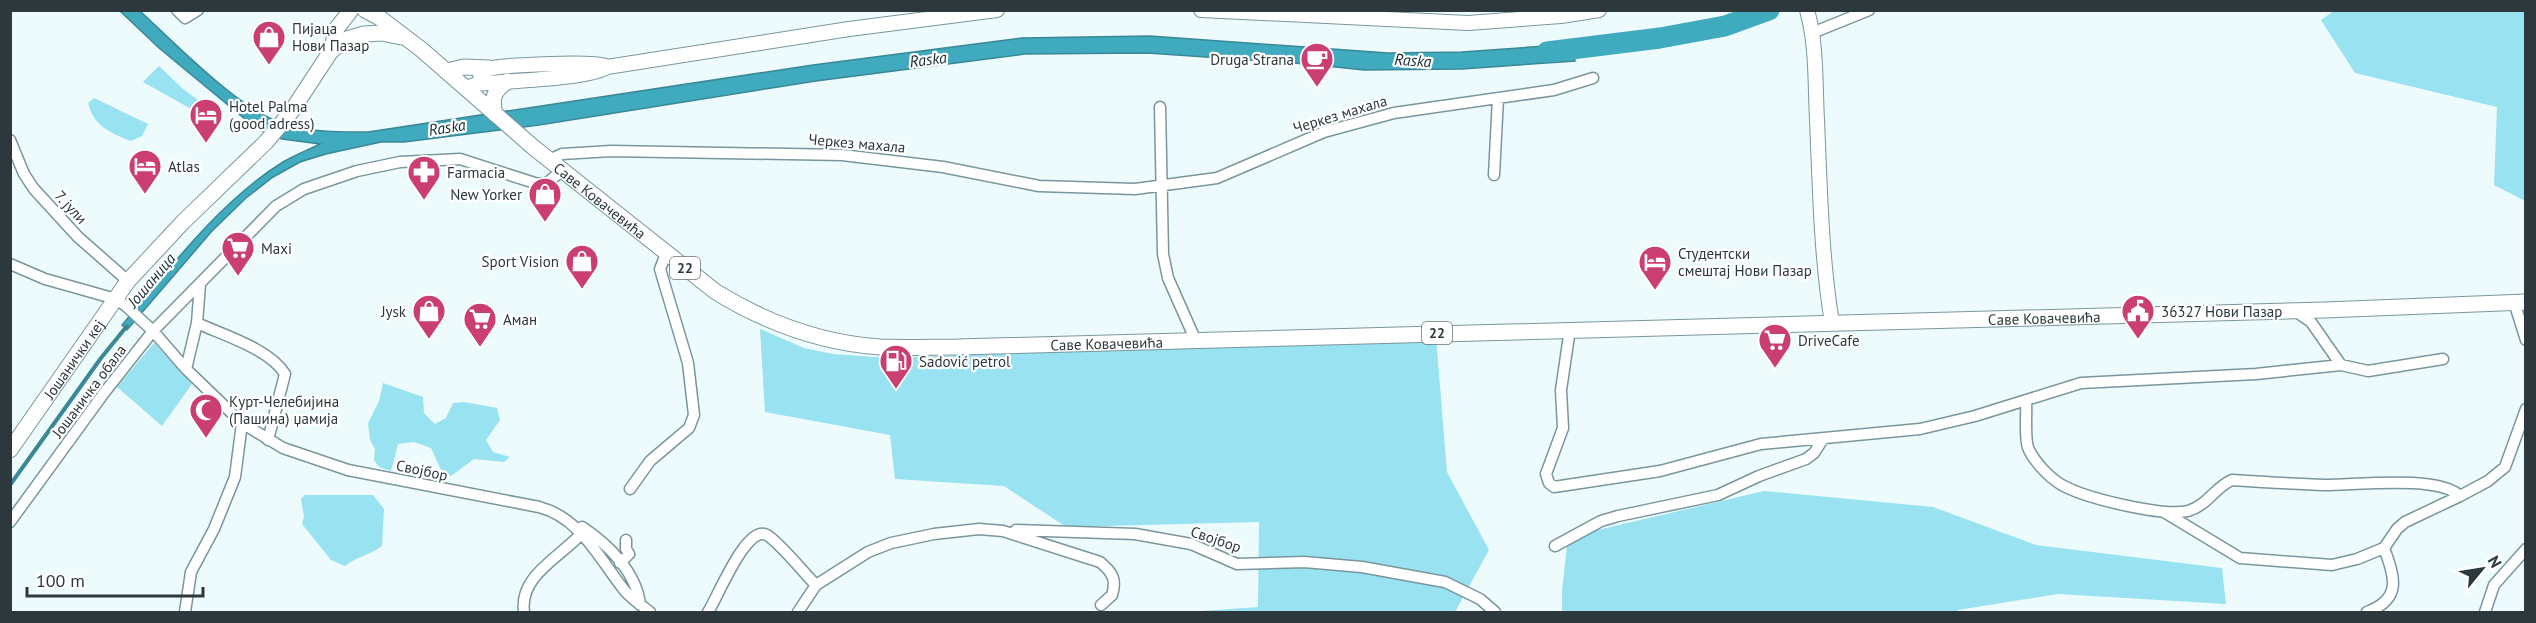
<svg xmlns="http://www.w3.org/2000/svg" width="2536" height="623" font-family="'PT Sans',sans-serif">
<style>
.green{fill:#98e2f2}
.water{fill:#40aabe;stroke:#3a8897;stroke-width:1.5}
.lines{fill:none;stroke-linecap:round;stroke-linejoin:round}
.stream{stroke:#3a8897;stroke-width:4}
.river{stroke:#40aabe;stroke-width:21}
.street-casing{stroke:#79969d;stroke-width:13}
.secondary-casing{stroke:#79969d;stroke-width:16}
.primary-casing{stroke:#79969d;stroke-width:17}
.street{stroke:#fff;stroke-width:10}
.secondary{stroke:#fff;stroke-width:14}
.primary{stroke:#fff;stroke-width:15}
.labels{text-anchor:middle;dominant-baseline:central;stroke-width:4.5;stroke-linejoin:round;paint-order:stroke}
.shield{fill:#fff;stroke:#6b7476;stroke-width:1.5}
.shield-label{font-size:14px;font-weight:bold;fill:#2c383b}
.poi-label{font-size:15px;fill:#2c383b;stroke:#fff;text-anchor:start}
.street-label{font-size:15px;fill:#2c383b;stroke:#fff}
.water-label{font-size:16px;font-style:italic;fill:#162d32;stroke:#fff}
</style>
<rect width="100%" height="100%" fill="#eefbfd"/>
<path class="green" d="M2335 10 2525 11V201L2494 185 2497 107 2355 73 2321 20Z
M159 66 183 89 206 106 200 114 143 82Z
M94 98 148 124 142 136 131 141C110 133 94 126 88 103Z
M760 329 804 348 833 354 888 358 1436 337 1447 472 1489 550 1455 612H1187L1258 607 1259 522 1066 527 1004 486 895 479 890 435 765 412Z
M154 343 192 384 162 426 117 387Z
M383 383 423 397 424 413 435 424 446 418 453 403 464 402 497 408 500 420 486 440 493 452 510 457 504 462 474 459 451 476 442 472 431 448 414 442 398 444 391 471 379 467 374 460 375 449 370 440 368 423 379 401Z
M1764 491 1933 507 2036 545 2222 568 2226 604 2058 594 1958 610 1957 612H1562V591L1568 537Z
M305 495H373L384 509 382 546C370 555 356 557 345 566L331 560 302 524 304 517 301 499Z"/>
<path class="water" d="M120 11H140C176 44 246 118 294 127 318 132 343 132 368 132L813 65 1022 38 1150 36 1388 53 1462 52 1574 44 1575 61 1462 69 1364 70 1307 64 1147 53 1025 54 816 81 539 125 404 142H381L326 154 300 162 273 177 246 198 212 231 127 330 122 325C168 270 221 200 283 162 295 155 308 150 320 144L282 139 256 128 159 48Z"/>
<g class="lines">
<path class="stream" d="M10 485 101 358 127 326"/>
<path class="river" d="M1547 52 1660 38 1725 26 1769 10"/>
<g class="street-casing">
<path id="street" d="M177 10 185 18 198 10
M1812 33 1869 10
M1160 107 1163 254 1168 278 1195 339
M10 140 24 174 34 189 78 237 128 281
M549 160 562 154 611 151 842 155 943 167 1039 186 1135 189 1217 178 1324 132 1394 113 1554 90 1593 78
M1494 175 1498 98
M10 264 45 279 116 299 126 306 153 331 186 369 242 423 283 448 348 470 539 507C581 518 600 560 625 591 632 599 642 606 650 612
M2514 302 2526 340
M2295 311 2311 322 2341 365
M197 323C223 335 270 349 285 374L268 440
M1570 329 1561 390 1563 428 1546 474 1549 483 1554 487 1660 471 1761 444 1920 429 1975 416 2081 383 2256 374 2341 365 2368 371 2443 359
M186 369 197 323 200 284
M2026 400C2027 412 2024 441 2029 450 2036 464 2053 482 2068 488 2091 499 2164 517 2188 511 2207 506 2215 487 2232 480 2263 482 2294 484 2325 485 2357 485 2438 475 2460 496
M630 489 650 461 689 428 694 415 688 363 660 269 666 254
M2164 512 2240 558 2332 565 2357 559 2384 548 2397 529 2405 522 2460 496 2488 481 2505 467 2526 409
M10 522 104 393 153 331 276 206 304 189 357 171 400 162 460 159 538 184 548 182 563 170
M582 527C608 544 637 573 640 605
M1012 534 1016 530 1135 534 1191 544 1237 564 1304 562 1362 567 1445 582 1480 599 1495 612
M1555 546 1601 521 1618 516 1718 495 1759 476 1806 459 1814 453 1823 439
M620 563 629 554 626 549V540
M185 612 191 572 214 529 235 477 242 423
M524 612C519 576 559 558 581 534
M708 612C717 599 746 524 767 535 781 544 803 572 816 585
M798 612 816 585 868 552 891 543 934 534 979 529 1003 531 1100 562C1112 572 1117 579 1112 595L1101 605
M2367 612C2402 599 2395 578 2384 548
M2485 612 2494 585 2526 549"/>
</g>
<g class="secondary-casing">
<path id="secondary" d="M1201 10 1468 23 1561 16 1599 10
M1807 10C1817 45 1815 84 1817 120 1820 188 1821 256 1832 323
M480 74C484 72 487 69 492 68 509 65 593 61 605 66
M466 88 477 84C503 81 590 79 607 67L849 29 997 10"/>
</g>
<g class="primary-casing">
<g id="primary">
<path id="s1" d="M365 10 380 18 422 50 533 147 716 292C765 322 822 343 880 347 906 348 932 347 958 347L2325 310 2526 302"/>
<path d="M331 51 337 28 351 10"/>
<path d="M447 71 464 67 489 68"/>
<path d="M495 114C491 98 494 90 508 81"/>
<path id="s2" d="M10 450 128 281 183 222 266 142 291 112 331 51 347 39 364 34 382 33 401 37"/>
</g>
</g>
<use href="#street" class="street"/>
<use href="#secondary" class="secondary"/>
<use href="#primary" class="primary"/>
</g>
<defs>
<g id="shop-pin" transform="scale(1.725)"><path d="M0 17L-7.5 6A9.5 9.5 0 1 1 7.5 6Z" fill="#cb3e71" stroke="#fff"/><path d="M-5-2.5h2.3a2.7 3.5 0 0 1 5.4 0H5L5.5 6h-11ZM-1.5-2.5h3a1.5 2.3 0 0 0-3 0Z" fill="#fff"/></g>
<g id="cafe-pin" transform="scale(1.725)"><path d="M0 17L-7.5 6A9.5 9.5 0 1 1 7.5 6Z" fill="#cb3e71" stroke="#fff"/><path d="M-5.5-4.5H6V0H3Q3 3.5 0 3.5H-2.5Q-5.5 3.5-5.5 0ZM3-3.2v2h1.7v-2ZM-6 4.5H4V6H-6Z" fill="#fff"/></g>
<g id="hotel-pin" transform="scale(1.725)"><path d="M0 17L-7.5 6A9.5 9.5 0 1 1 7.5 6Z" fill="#cb3e71" stroke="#fff"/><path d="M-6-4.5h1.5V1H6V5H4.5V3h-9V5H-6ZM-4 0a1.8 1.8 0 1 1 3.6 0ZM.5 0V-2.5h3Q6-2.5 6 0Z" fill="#fff"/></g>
<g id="pharmacy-pin" transform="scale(1.725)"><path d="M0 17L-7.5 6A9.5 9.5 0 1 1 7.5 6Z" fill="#cb3e71" stroke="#fff"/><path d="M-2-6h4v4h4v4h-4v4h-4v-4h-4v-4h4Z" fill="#fff"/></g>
<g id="supermarket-pin" transform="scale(1.725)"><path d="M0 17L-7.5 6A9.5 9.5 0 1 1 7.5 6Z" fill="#cb3e71" stroke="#fff"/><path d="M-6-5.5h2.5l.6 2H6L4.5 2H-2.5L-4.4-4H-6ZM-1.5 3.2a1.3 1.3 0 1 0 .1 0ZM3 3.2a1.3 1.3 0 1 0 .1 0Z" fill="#fff"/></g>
<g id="civic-pin" transform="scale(1.725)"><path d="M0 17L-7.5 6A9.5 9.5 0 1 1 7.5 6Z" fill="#cb3e71" stroke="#fff"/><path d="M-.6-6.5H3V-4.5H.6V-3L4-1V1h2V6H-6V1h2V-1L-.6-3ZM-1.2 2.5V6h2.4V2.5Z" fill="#fff"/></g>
<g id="fuel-pin" transform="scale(1.725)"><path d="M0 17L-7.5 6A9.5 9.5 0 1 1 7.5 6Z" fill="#cb3e71" stroke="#fff"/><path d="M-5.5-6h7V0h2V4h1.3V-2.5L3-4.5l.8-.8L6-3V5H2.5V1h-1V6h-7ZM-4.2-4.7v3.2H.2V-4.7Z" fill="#fff"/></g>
<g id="mosque-pin" transform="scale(1.725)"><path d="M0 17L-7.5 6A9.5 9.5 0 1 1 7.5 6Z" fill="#cb3e71" stroke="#fff"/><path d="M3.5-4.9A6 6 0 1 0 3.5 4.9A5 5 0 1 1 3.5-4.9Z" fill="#fff"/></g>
</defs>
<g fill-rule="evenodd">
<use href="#shop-pin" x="269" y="37"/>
<use href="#cafe-pin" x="1317" y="59"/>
<use href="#hotel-pin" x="206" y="115"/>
<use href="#hotel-pin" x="145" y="166"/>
<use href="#pharmacy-pin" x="424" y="172"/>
<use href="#shop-pin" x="545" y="194"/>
<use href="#supermarket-pin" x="238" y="248"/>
<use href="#shop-pin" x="582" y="261"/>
<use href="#hotel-pin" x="1655" y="262"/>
<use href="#shop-pin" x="429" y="311"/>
<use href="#civic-pin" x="2138" y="311"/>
<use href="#supermarket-pin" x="480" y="319"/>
<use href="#supermarket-pin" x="1775" y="340"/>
<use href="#fuel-pin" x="896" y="361"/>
<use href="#mosque-pin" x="206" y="410"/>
</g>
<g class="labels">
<g class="shield">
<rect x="670" y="257" width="30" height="22" rx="4.5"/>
<rect x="1422" y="322" width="30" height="22" rx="4.5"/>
</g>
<g class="shield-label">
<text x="685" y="268">22</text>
<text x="1437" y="333">22</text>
</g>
<g class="poi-label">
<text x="292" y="28">Пијаца<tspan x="292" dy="17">Нови Пазар</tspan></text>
<text x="1294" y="59" text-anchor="end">Druga Strana</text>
<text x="229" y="106">Hotel Palma<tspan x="229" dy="17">(good adress)</tspan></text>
<text x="168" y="166">Atlas</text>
<text x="447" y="172">Farmacia</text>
<text x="522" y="194" text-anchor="end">New Yorker</text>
<text x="261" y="248">Maxi</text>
<text x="1678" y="253">Студентски<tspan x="1678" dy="17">смештај Нови Пазар</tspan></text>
<text x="559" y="261" text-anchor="end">Sport Vision</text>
<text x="406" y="311" text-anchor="end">Jysk</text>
<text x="2161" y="311">36327 Нови Пазар</text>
<text x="503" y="319">Аман</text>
<text x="1798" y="340">DriveCafe</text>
<text x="919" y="361">Sadović petrol</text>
<text x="229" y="401">Курт-Челебијина<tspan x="229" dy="17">(Пашина) џамија</tspan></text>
</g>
<g class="street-label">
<text transform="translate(1340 114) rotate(-17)">Черкез махала</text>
<text transform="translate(857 143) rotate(5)">Черкез махала</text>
<text stroke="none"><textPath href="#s1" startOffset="303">Саве Ковачевића</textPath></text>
<text transform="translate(71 207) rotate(47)">7. јули</text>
<text stroke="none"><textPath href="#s1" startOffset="1790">Саве Ковачевића</textPath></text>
<text stroke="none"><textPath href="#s1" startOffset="852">Саве Ковачевића</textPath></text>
<text stroke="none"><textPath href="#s2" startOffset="111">Јошанички кеј</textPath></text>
<text transform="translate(89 391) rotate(-53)">Јошаничка обала</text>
<text transform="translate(422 470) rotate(12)">Својбор</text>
<text transform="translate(1216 539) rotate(19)">Својбор</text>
</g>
<g class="water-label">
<text transform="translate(928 59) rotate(-7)">Raska</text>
<text transform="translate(1413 60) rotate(4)">Raska</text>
<text transform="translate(447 127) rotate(-9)">Raska</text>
<text transform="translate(151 280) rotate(-50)">Јошаница</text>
</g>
</g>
<rect width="2536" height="623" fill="none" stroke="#2c383b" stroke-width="24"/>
<g transform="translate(2482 569) rotate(60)" stroke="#ffffff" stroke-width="4.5" paint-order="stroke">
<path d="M0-4.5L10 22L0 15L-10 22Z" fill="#2c383b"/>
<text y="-9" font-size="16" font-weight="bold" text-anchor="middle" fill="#2c383b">N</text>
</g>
<path d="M27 587v9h176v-9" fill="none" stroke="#2c383b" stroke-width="3"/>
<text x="36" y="587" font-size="18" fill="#2c383b" stroke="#ffffff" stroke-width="4.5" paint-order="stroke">100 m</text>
</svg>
